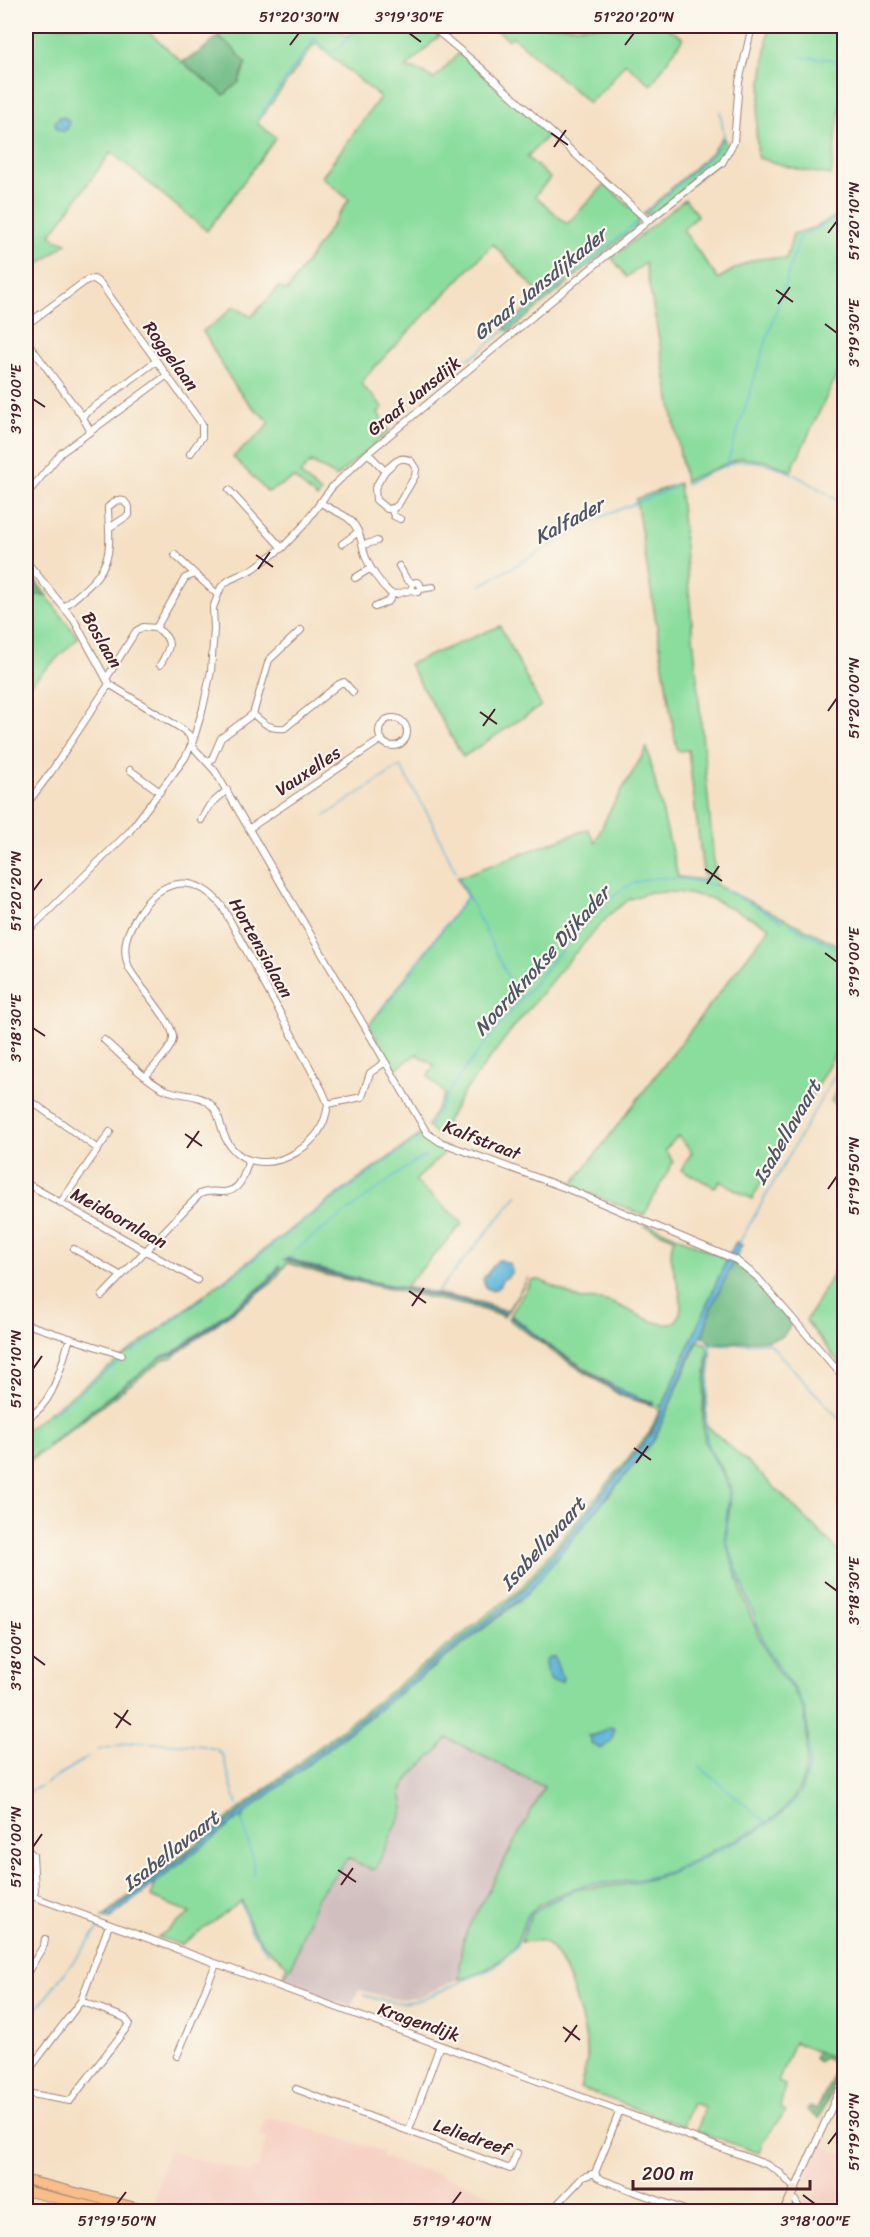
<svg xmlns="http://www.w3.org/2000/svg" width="870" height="2237" font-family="Sriracha,sans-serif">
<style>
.built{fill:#f6d1c5}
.industrial{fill:#d1bfbf}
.green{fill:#8bdd9e;stroke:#6a7e64;stroke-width:1.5;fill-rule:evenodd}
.forest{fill:#70bc85;stroke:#5d6e58;stroke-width:1.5}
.water{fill:#5bb5d8;stroke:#526a82;stroke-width:1.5}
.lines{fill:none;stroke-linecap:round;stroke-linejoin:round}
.stream{stroke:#5bb5d8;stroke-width:1.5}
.street-casing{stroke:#a08078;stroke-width:8}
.secondary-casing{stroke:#a08078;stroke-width:10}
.primary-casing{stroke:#a08078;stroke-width:11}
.street{stroke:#fff;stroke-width:6}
.secondary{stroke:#fce5cf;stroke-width:8}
.primary{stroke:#f8bd88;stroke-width:9}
.ticks{fill:none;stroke:#4a1f2b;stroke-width:2}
.labels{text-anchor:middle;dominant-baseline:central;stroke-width:4.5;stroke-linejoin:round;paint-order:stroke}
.street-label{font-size:18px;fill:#4a1f2b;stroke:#fbf7ec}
.water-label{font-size:20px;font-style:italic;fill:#505468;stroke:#fbf7ec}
.neatline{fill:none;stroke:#4a1f2b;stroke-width:2}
.ticks-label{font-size:15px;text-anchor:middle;fill:#4a1f2b}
</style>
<rect width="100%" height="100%" fill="#fbf7ec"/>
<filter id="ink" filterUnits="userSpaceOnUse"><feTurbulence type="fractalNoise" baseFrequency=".0167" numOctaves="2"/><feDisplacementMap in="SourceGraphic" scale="12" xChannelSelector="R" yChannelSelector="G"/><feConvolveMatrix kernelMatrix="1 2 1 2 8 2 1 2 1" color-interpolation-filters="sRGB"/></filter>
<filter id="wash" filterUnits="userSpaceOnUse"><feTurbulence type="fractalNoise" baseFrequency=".008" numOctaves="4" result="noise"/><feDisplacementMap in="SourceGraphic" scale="24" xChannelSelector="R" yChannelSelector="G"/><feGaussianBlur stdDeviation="1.35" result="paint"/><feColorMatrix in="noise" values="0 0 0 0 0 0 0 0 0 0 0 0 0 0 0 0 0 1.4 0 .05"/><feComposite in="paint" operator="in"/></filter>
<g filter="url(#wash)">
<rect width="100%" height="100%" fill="#f5e0c4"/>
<path class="built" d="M275 2118 382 2151 381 2157 461 2181 500 2200V2206L494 2212H194L154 2201 167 2151 251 2173 253 2168 258 2169 267 2139 260 2136 265 2119Z
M820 2146 844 2154V2211H808L803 2204 807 2195 814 2198 819 2185 807 2179Z"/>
<path class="industrial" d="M447 1738 544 1787 526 1818 462 1945 459 1979 417 1998 394 1999 359 1990 351 2007 281 1982 291 1967 317 1897 348 1858 372 1870 400 1793 412 1774 439 1749Z"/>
<path class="green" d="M26 26H142L182 62 231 46 217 37 229 26H334L347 36 358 26H425L439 36 406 68 418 70 434 79 459 53 549 134 527 157 550 178 535 196 567 224 605 184 638 215V225L630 234H627L509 331 504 328 542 296 493 244 367 375 361 384 383 407 378 413 389 431 335 478 334 475 311 462 300 474 321 493 317 498 294 478 268 492 233 457 263 431 270 421C238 401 221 362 203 331L219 320 234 306 251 317 279 287 287 291 349 200 322 177 380 97 315 43 257 123 276 138 207 231 111 152 51 234 55 239 67 243 26 274V228L33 223 29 213 26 211Z
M491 26H665L683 38 651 85 625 63 606 87 589 103 512 36 509 40Z
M769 26H844V77L831 175 800 170 758 158 756 129Z
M723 136 727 147 719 161 654 214 648 215 643 214 711 153Z
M685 199 698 215 683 230 718 279C744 263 754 255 786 259L793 234 816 227 844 212V360L791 471 766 461 741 458 685 481 645 263 627 277 612 258Z
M679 483 716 885 844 948V1038L752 1199 720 1181 715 1187 681 1170 692 1152 678 1136 665 1150 673 1162 644 1215 571 1186 770 927 710 898 677 892H650L630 899 611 913 567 962 509 1033 462 1095 438 1136 427 1126 445 1094 428 1076 434 1065 417 1054 394 1070 369 1025 467 897 457 878 588 829 595 842 610 810 647 748 678 877 704 880 688 750 677 751 636 499Z
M26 594 46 595 78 638 26 688Z
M500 626 541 706 463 757 409 664Z
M844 1076V1109L831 1101Z
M421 1134 430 1141 449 1148 415 1181 463 1223 405 1287 480 1302 507 1311 529 1277 504 1317 477 1308 325 1275 287 1263 272 1283 171 1358 164 1359 26 1464 40 1451 26 1462V1430L318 1209ZM288 1258 326 1272 479 1304 505 1313 479 1306 325 1273 286 1260ZM279 1267 270 1282 173 1354 163 1356 82 1417 163 1356 173 1353 268 1281Z
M648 1224 727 1259 663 1405H659L662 1409C657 1421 652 1433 644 1444L527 1586 502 1608 105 1917H102L520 1589 649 1433 659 1411 657 1407 621 1396 554 1353 508 1319 532 1280H540L581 1300C592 1299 606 1300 617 1305 636 1312 682 1346 681 1302 680 1280 665 1259 674 1238L644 1226ZM512 1317 547 1344 623 1392 653 1402V1404L630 1398 616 1391 546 1345 511 1318Z
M844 1255V1369L806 1321Z
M698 1341 705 1343 708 1348C707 1376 699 1414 705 1441 709 1458 725 1470 728 1487 732 1505 722 1523 726 1543 738 1581 751 1622 769 1658 778 1674 793 1687 800 1703 806 1715 806 1730 807 1743 810 1807 768 1824 718 1848 702 1856 685 1865 668 1872 649 1879 627 1882 606 1883 595 1884 585 1884 575 1888 560 1894 538 1902 528 1915 522 1923 521 1935 516 1944 507 1959 476 1978 459 1979L462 1945 468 1928 544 1787 447 1738 439 1749 412 1774 401 1792 404 1809 376 1868 372 1870 348 1858 317 1897 292 1965 281 1982 287 1965C264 1948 247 1929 242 1901L181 1945 158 1937 191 1913 151 1897 156 1881 239 1818 241 1820 243 1818 242 1815 518 1602 654 1440Z
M711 1352 705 1424 763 1476 844 1556V2057L842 2062 794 2042 778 2082 785 2085 780 2108 786 2111 763 2141 759 2153 697 2131 705 2107 692 2103 683 2126 580 2088C582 2078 587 2067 587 2057 589 2034 565 1952 544 1942 537 1939 528 1942 521 1942L531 1915 546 1904 578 1889 629 1884 669 1874 757 1831 782 1813 800 1793 809 1767 808 1732 805 1710 797 1694 767 1650 727 1543C724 1524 733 1505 730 1487 727 1473 716 1462 710 1450 702 1433 704 1370 711 1352Z"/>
<path class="forest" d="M217 37 231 46 246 63 239 82 224 95 182 62 200 52Z
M26 569 46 595 26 594Z
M733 1262 748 1273 792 1323 783 1336 769 1340 711 1344 703 1335 711 1308Z
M817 2051 844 2063 819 2119 807 2110 809 2106 817 2109 832 2079 834 2063 825 2058 818 2062 814 2058Z"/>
<path class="water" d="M55 124a7 7 0 1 1 14 0a7 7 0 1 1-14 0Z
M736 1242 742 1245 711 1308 703 1335 696 1343 654 1440 528 1593 109 1919 105 1917 502 1608 527 1586 652 1433 662 1409 659 1405H663L724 1265Z
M288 1258C358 1286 435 1287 505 1313L504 1315C435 1288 357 1289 288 1259L283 1260Z
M498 1260H501L510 1264 512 1271 508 1277 502 1280 499 1287 492 1291 485 1287 483 1279Z
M279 1266 281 1267 267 1285 174 1354 163 1356 47 1446 163 1356 173 1353 265 1284Z
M512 1316C523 1323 531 1332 541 1340 572 1362 617 1393 653 1402V1404L630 1398 616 1391 546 1345 511 1318Z
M549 1657H554C558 1663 557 1671 563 1677L562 1682 551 1681 546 1670 545 1660Z
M610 1727 615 1729 611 1741 601 1749 591 1743V1738L588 1736 595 1735Z"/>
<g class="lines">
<path class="stream" d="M799 57 830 59 844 66
M257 119 314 39 332 53 362 26
M647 212 720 147 724 135 720 111
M459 363 475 355 636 223
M726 467 800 236 844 215
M685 484C701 477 726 463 742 461 778 459 815 487 844 504
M480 586 594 520 675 487
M325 816 400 766 430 818 456 872
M459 878 509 979 521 997
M724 889 782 921
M790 925 844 952
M379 1014 468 896
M430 1127C437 1114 444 1100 452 1087 480 1047 512 1010 543 973 565 946 604 893 637 882 660 874 691 879 714 885
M739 1243 844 1059
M291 1260 294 1251 300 1246 414 1162 426 1156
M220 1285 320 1209 422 1136
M437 1292 518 1195
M707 1341 710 1345 705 1435 710 1453 729 1488 725 1527 726 1543 767 1651 802 1704 807 1735
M711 1345 769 1343 844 1424
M132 1353 204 1297
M50 1415 121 1361
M98 1750 134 1742 198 1745 216 1749 223 1756 237 1805
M700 1767 767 1823
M45 1784 88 1757
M26 1793 41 1786
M241 1817 253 1861 254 1875
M241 1903 250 1929 268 1953
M363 1995C383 2001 401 2006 422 1999L495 1967 516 1947 529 1915 546 1903 577 1888 590 1885 629 1882 668 1873 746 1836 767 1824 791 1803 799 1793 808 1767V1743
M26 2023 100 1927"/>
</g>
</g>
<g filter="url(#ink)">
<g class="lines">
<g class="street-casing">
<path id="street" d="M431 26 479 66 648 221
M26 325 87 280 94 279 101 284 202 424V437L190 454
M26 340 82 416
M91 432 82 416 156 361
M368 453 385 471 375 488 376 500 387 509 394 508 398 505 415 476 416 469 411 461C400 454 393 464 385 471
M229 490 282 548
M26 495 61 453 166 376
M320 502C329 509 342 513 349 519 361 529 361 544 366 558 371 570 381 584 390 593L397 594 411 590 418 592 421 589 420 584 417 582 413 583 411 590
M391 508 394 516 400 519
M342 544 358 532
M363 545 377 541
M175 555 195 574
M26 561 74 620 109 684 182 729 189 735 194 748 215 771 427 1133 440 1142 568 1189 736 1260 757 1277 844 1378
M399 566 407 580 413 583
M355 578 371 568
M421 589 433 587
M64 607C84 590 108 574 109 545 110 532 108 520 108 507L117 500 124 501 129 507V515L109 528
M375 607 389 601 393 594
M160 665C170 648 175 640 156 628L185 578 195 574 217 594
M106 679 136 631 143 627 156 628
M253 714C263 723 270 730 285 728L339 684 344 682 353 692
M379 732a14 14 0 1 1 28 0a14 14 0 1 1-28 0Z
M208 761 212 759 221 738 253 714 269 660 301 630
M130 770 160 792
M26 805 51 772 109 684
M201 820 209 806 227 790
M250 828 382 739
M26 933 129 832 185 758 193 741 203 708 211 671 214 629 213 608 221 587 229 580 253 569 282 548 303 526 332 487 368 453 648 221 722 163 734 142 739 82 752 26
M104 1040C120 1054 146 1081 164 1089 178 1096 196 1093 208 1102 221 1112 219 1126 226 1139 240 1167 273 1167 297 1152 316 1139 325 1127 328 1104L362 1097 370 1073 385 1062
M146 1076C152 1068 173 1049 173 1038 175 1024 137 984 129 968 120 946 128 930 140 911 163 878 195 873 222 906L322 1090 328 1104
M35 1104 98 1149
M26 1183 197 1280
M61 1202 110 1132
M74 1249 120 1275
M102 1296 200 1194C209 1190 214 1192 223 1192 241 1192 244 1174 249 1160
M26 1324 122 1355
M26 1419C55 1403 60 1368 70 1338
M26 1848 33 1855 35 1891 33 1897
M26 1894 768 2165 780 2173 795 2189 844 2080
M26 1975 44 1945 45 1939
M177 2056 216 1964
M26 2074 81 2001 109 1925
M296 2089 510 2169 517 2153
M26 2093 70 2101 128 2026 129 2023 125 2018 81 2001
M409 2130 440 2045
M595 2173 597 2177 603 2180 690 2212
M791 2197 795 2200 801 2212
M550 2212 583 2177 595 2173 620 2110"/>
</g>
<g class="secondary-casing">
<path id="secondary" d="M784 2212 795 2189"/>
</g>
<g class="primary-casing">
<path id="primary" d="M26 2180 154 2212
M26 2191 115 2212"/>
</g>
<use href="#street" class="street"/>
<use href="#secondary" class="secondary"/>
<use href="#primary" class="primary"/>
</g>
</g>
<path class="ticks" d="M409 33 421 42M290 45 299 33M625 45 634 33M551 133 568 145M554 147 566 130M828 233 837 221M776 290 793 302M778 304 790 287M825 324 837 333M33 399 45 407M256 555 273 567M258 569 270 552M828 711 837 698M480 712 497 724M483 726 495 709M705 869 722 881M707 884 719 866M33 891 42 879M825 953 837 962M33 1028 45 1036M185 1134 202 1146M187 1148 199 1131M828 1189 837 1176M409 1291 426 1303M412 1306 424 1288M33 1369 42 1356M634 1448 651 1460M636 1463 648 1446M825 1582 837 1591M33 1656 45 1665M114 1713 131 1725M116 1728 128 1710M33 1847 42 1834M338 1870 356 1882M341 1885 353 1868M563 2027 580 2040M565 2042 577 2025M828 2144 837 2132M803 2195 815 2204M117 2204 126 2192M452 2204 461 2192"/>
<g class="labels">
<g class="street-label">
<text transform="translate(171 356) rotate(54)">Roggelaan</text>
<text transform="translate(414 396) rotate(-39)">Graaf Jansdijk</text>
<text transform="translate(102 640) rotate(60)">Boslaan</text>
<text transform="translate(308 771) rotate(-34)">Vauxelles</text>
<text transform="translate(261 948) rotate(61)">Hortensialaan</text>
<text transform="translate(482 1140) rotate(21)">Kalfstraat</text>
<text transform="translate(119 1218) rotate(29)">Meidoornlaan</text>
<text transform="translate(419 2022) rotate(19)">Kragendijk</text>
<text transform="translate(472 2137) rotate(19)">Leliedreef</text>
</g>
<g class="water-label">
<text transform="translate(540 284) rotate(-39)">Graaf Jansdijkader</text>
<text transform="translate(569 521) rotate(-28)">Kalfader</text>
<text transform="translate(542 961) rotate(-48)">Noordknokse Dijkader</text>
<text transform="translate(787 1132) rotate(-60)">Isabellavaart</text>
<text transform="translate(543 1544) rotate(-48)">Isabellavaart</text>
<text transform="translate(171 1851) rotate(-38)">Isabellavaart</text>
</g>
</g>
<rect width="870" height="2237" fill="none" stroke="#fbf7ec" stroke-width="66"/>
<path d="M633 2180v9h177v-9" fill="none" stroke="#4a1f2b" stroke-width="3"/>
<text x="642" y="2180" font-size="18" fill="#4a1f2b" stroke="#fbf7ec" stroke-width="4.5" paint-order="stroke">200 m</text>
<rect x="33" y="33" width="804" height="2171" class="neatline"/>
<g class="ticks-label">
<text x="299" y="22">51°20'30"N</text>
<text x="409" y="22">3°19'30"E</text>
<text x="634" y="22">51°20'20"N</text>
<text transform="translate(854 221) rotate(-90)" y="5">51°20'10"N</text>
<text transform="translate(854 333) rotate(-90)" y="5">3°19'30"E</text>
<text transform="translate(16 399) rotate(-90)" y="5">3°19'00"E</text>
<text transform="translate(854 698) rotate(-90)" y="5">51°20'00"N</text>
<text transform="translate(16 891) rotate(-90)" y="5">51°20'20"N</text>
<text transform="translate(854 962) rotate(-90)" y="5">3°19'00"E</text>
<text transform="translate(16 1028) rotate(-90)" y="5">3°18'30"E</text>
<text transform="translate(854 1176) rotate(-90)" y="5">51°19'50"N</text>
<text transform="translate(16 1369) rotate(-90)" y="5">51°20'10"N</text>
<text transform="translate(854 1591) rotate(-90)" y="5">3°18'30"E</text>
<text transform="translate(16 1656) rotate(-90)" y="5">3°18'00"E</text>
<text transform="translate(16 1847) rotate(-90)" y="5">51°20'00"N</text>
<text transform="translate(854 2132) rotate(-90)" y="5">51°19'30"N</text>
<text x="117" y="2226">51°19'50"N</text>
<text x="452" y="2226">51°19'40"N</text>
<text x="815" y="2226">3°18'00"E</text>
</g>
</svg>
